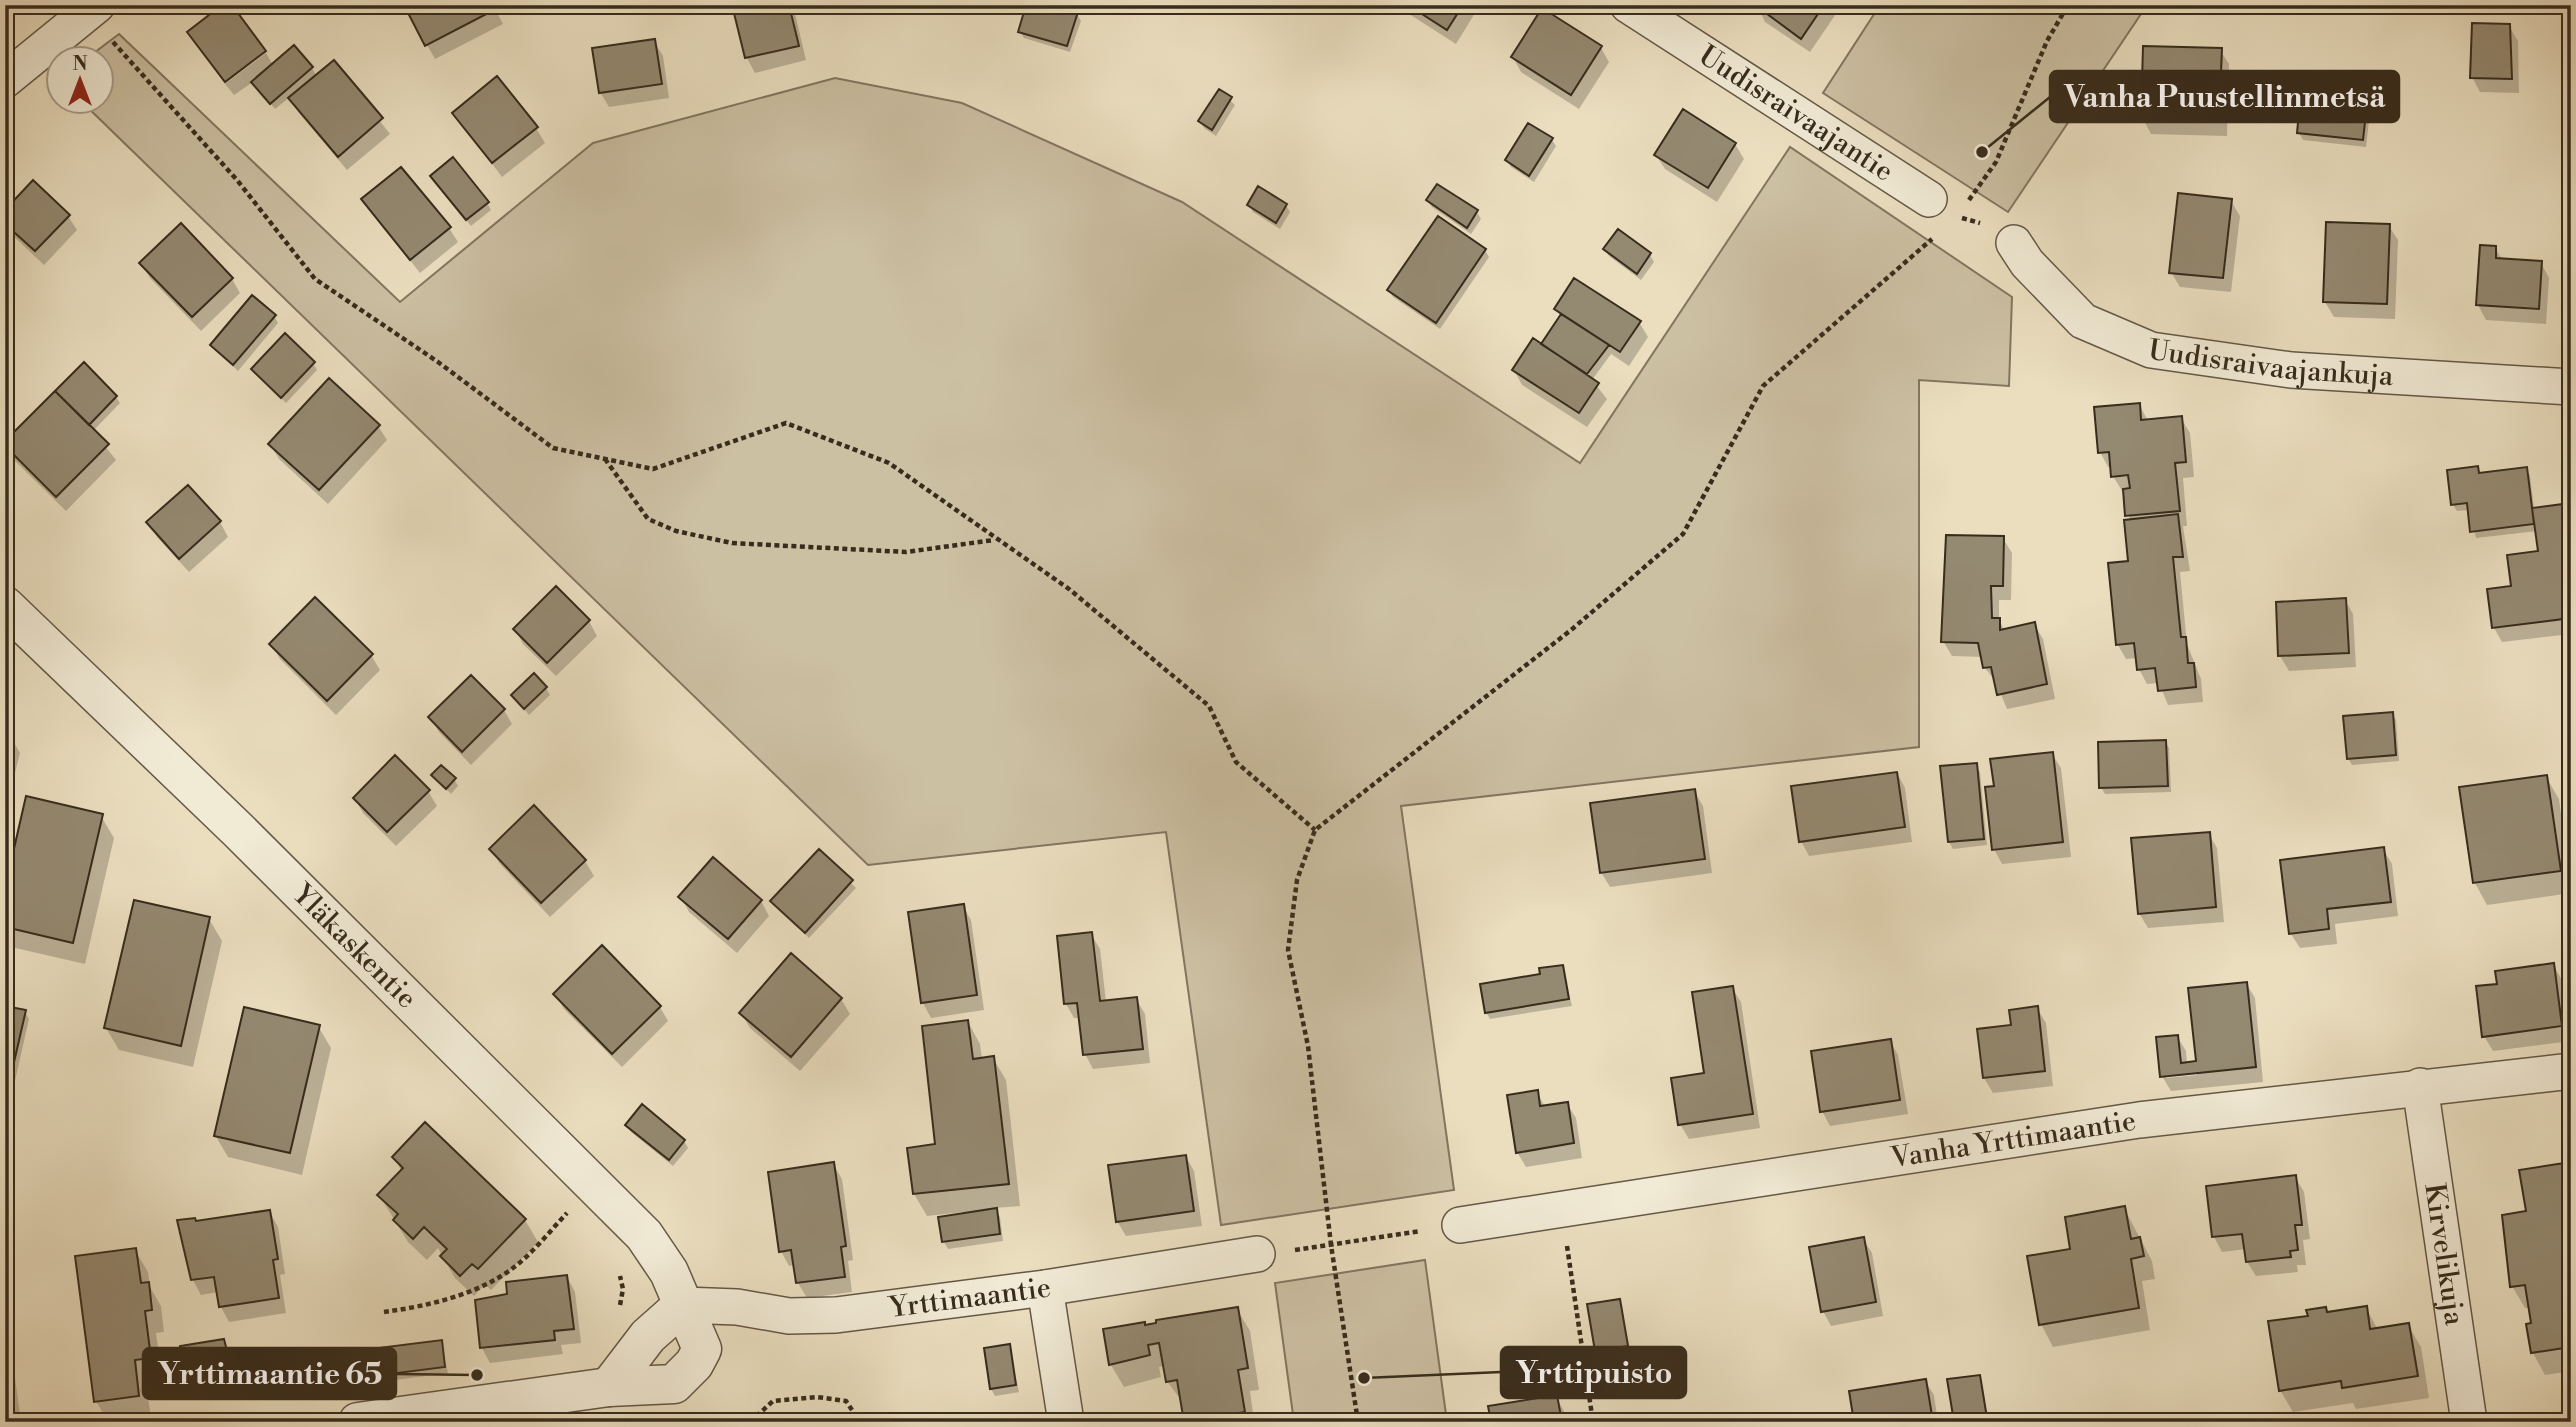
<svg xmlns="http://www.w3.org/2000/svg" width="2576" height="1427" font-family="'Libre Bodoni',serif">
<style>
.green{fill:#ccc0a3;stroke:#827660;stroke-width:2}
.shadow{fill:#0003;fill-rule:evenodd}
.building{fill:#948971;stroke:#372c1d;stroke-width:2}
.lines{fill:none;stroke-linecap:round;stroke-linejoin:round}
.minor-casing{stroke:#645846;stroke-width:38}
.tertiary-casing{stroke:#645846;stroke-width:41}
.path{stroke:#372c1d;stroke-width:4.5;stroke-dasharray:5 3.5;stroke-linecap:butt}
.minor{stroke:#f1ead5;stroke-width:35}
.tertiary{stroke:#f1ead5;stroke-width:38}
.labels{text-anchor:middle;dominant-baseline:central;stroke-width:5;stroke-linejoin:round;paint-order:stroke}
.street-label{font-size:28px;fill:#372c1d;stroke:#f1ead5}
.leader{fill:none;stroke:#372c1d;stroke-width:2.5}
.callout-dot{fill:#372c1d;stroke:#f1ead5;stroke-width:2.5}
.callout{fill:#372c1d;stroke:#372c1d;stroke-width:2.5}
.callout-label{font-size:30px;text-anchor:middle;font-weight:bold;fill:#fff}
</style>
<rect width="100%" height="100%" fill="#eadebf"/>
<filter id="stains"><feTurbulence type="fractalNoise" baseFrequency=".00286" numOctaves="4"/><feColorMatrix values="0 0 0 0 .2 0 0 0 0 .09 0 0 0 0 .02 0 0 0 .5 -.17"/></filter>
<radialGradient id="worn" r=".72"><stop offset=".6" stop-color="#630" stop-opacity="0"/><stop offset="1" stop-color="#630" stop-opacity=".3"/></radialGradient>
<path class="green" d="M1880 5H2147L2008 212 1823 93Z
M119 34 400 302 593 143 835 78 962 103 1182 202 1580 463 1790 147 2012 297 2009 386 1919 380V747L1401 806 1454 1190 1221 1225 1166 832 868 865 82 102H102V60L86 59Z
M1425 1260 1447 1422H1294L1275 1283Z"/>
<path class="shadow" d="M5 5 13 15 5 22Z
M493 5 503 24 435 59 427 45Z
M569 5H620L573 13Z
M734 5H793L806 60 755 73 747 58Z
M904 5H977L976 11Z
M1395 5H1480L1456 44Z
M1757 5H1842L1810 52 1765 22Z
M1077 14 1081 21 1070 52 1024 38 1020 31Z
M2509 26 2518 41 2519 93 2480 92 2472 77Z
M189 32 264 50 223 81Z
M654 41 663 56 669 98 609 107 600 92Z
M1601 48 1609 62 1579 109 1521 72 1513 57Z
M2220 50 2229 64 2227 136 2151 134 2143 119Z
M266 53 273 65 312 68 317 77 334 62 390 134 347 170 299 113 290 97 275 109 253 82 234 95 225 84Z
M1220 91 1235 105 1216 136 1204 128 1200 121Z
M2340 97 2344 104 2343 113 2365 115 2369 121 2366 147 2303 140 2299 133Z
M454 113 536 128 545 143 502 177Z
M1552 140 1556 146 1534 182 1511 167 1507 160Z
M1735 144 1744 159 1717 202 1665 169 1656 155Z
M436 183 487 203 491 210 471 226Z
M363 200 449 228 458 242 420 273Z
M1428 201 1477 212 1481 219 1471 234 1432 207Z
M2231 201 2240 216 2231 292 2180 287 2171 272Z
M1249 205H1286L1290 212 1280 229 1253 212Z
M5 212 68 216 77 230 44 265 9 232Z
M2389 226 2398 240 2395 319 2334 317 2325 302Z
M1618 231 1650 255 1654 262 1641 280 1609 256 1605 249Z
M2495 248 2503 261 2541 263 2549 278 2546 324 2486 320 2478 305Z
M1485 250 1489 257 1440 329 1393 297 1389 290Z
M141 263 232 279 240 293 201 331 150 278Z
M1556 309 1639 322 1648 337 1629 366 1611 354 1592 380 1607 399 1587 427 1522 385 1514 370 1542 346 1561 317Z
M274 316 278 323 238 371 212 346Z
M313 363 317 370 286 403 253 370Z
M116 397 120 403 93 431 116 460 66 511 13 459 5 445Z
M2139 404 2148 421 2181 418 2190 433 2194 477 2183 478 2187 526H2183L2190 571 2180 572 2187 644 2201 679 2203 702 2168 705 2159 683 2147 684 2139 669 2138 658 2126 659 2118 645 2130 563V521L2124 491H2122L2113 476 2112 467H2108L2100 452Z
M378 426 387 440 328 504 279 459 270 444Z
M2477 468 2480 474 2526 469 2530 476 2534 509 2571 505V634L2502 642 2494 628 2513 587 2539 553 2537 531 2476 538 2469 510 2457 511 2453 505Z
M188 487 220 522 228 537 189 572 157 537 148 522Z
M2003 538 2012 553 2011 600H1999V620L2005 631 2034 624 2043 639 2055 699 2007 709 1996 682 1985 668 1983 657 1952 656 1943 641Z
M2345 600 2353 614 2356 667 2289 671 2280 656Z
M589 621 597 636 556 676 523 644 515 629Z
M271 644 371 655 380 670 336 715 280 659Z
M546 688 550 695 529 715 513 696Z
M504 710 512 724 471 765 439 732 430 717Z
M2392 713 2396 720 2399 761 2352 765 2348 758Z
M5 727 20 753 14 777 5 775Z
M2165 742 2169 748 2171 792 2105 794 2101 787Z
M2052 754 2061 768 2071 857 2002 864 1994 849 1996 787Z
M1976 765 1980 772 1987 845 1953 849 1949 842Z
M1897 773 1905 788 1912 842 1809 856 1801 841Z
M433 775 454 779 458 786 451 794Z
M2546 777 2559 799 2571 893 2487 905 2475 883Z
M428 791 437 806 396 846 363 813 355 799Z
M1694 791 1703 806 1712 873 1610 887 1601 872Z
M534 807 585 861 594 876 550 917 500 864 491 849Z
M101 816 114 838 85 964 11 947 5 936V895Z
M2209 834 2217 848 2224 922 2148 928 2139 913Z
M2383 849 2392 864 2398 916 2335 924 2337 944 2300 948 2291 934Z
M819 851 856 888 809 938 773 901Z
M681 897 761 901 769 916 737 953 689 912Z
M963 906 971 920 984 1010 931 1018 923 1003 910 913Z
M209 919 222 941 193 1067 119 1050 106 1028Z
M1091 934 1100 949 1106 1002 1136 999 1145 1014 1150 1063 1093 1069 1085 1054 1081 1018H1074L1066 1004Z
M2553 965 2562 980 2570 1041 2493 1051 2484 1036 2499 986Z
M1562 966 1572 1006 1490 1019 1486 1012Z
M2246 983 2255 998 2263 1082 2171 1091 2162 1076 2177 1036 2186 1051 2187 1064 2197 1063ZM2196 1071 2197 1075 2166 1078V1075Z
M1732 988 1741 1002 1760 1128 1689 1139 1680 1124 1706 1074Z
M555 994 660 1007 668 1021 622 1067 564 1009Z
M841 999 850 1014 800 1071 750 1028 741 1013Z
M5 1008 25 1012 29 1019 10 1103 5 1104Z
M2037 1008 2046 1023 2053 1086 1993 1093 1984 1078 2012 1027Z
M968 1022 980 1044 982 1059 993 1058 1006 1080 1020 1206 994 1208 1000 1217 1003 1241 948 1249 944 1242 963 1212 927 1216 914 1194 937 1146Z
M318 1026 331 1048 302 1175 228 1157 215 1135Z
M1890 1041 1898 1055 1908 1114 1830 1126 1822 1111Z
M1537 1092 1545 1107 1567 1104 1576 1118 1582 1158 1526 1167 1517 1152Z
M425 1125 525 1220 538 1242 491 1290 485 1284 474 1296 455 1278 438 1248 427 1260 408 1242 379 1195 402 1172 394 1157Z
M627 1125 684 1141 688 1148 673 1166 631 1132Z
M1186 1157 1194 1171 1202 1226 1126 1236 1117 1221Z
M833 1164 842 1179 853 1260 848 1261 852 1292 807 1298 798 1283 795 1265 789 1266 781 1251Z
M2571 1164V1371L2545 1375 2533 1353 2530 1308H2525L2512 1286 2528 1212Z
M2295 1177 2304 1192 2310 1239 2303 1240 2306 1265H2297L2298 1272 2256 1276 2247 1262 2246 1249 2222 1252 2214 1237 2208 1187Z
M2124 1208 2152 1261 2155 1279 2142 1281 2150 1330 2053 1347 2041 1324 2072 1250Z
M270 1212 278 1227 285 1274 280 1275 286 1313 229 1322 221 1307 218 1292 201 1295 193 1280 179 1222 196 1223Z
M1863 1239 1872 1253 1883 1316 1831 1326 1823 1311Z
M135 1250 148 1272 150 1287 161 1306 164 1332 156 1333 163 1380 146 1382 151 1418 108 1422 96 1401Z
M567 1277 575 1292 581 1343 561 1345 563 1354 490 1363 482 1348 509 1295Z
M1620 1301 1631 1353 1600 1357 1596 1351Z
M2366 1308 2378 1330 2408 1325 2421 1347 2429 1398 2356 1409 2353 1403 2293 1412 2280 1390 2326 1309 2328 1314Z
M1237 1309 1250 1331 1259 1390 1250 1391 1254 1422H1186L1183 1403 1167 1381 1165 1366 1159 1367 1161 1377 1124 1387 1111 1365 1105 1330 1145 1327Z
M5 1327 9 1333 21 1422H5Z
M224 1341 228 1353 238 1351 242 1358 247 1388 206 1394 202 1386 192 1387 188 1380Z
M441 1342 448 1373 387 1381 383 1374Z
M1009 1346 1019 1392 995 1396 991 1389Z
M1979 1376 1989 1422H1956Z
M1925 1381 1934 1395 1938 1422H1856Z
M1556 1397 1570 1422H1492Z"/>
<path class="building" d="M222 5H232L266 51 225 82 187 32Z
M408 5H494L496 9 425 46 405 7Z
M732 5H789L799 46 745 58Z
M1026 5H1055L1078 12 1067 46 1018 32Z
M1408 5H1463L1447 30Z
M1755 5H1824L1801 39Z
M1542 8 1602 46 1571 95 1511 57Z
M2472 23 2510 24 2512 79 2470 78Z
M655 39 662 84 599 93 592 48Z
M294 45 313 67 270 104 251 82Z
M2143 46 2222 48 2219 121 2141 119Z
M334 60 383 118 338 157 288 98Z
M497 76 538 127 492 163 452 113Z
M1219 89 1232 97 1212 130 1198 121Z
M2301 91 2341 95 2340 111 2366 113 2363 140 2297 133Z
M1683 109 1736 143 1708 188 1654 155Z
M1528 123 1553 138 1529 176 1505 160Z
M453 157 489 202 466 220 430 176Z
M401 167 451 227 410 260 361 199Z
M33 180 70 215 35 251 5 224V210Z
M1437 184 1478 210 1467 228 1426 200Z
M1258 186 1287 204 1276 223 1247 205Z
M2178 193 2232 199 2223 278 2169 273Z
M1438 216 1486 249 1436 323 1387 290Z
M2326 222 2390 224 2387 304 2323 302Z
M181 223 233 278 192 317 139 263Z
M1618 229 1651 253 1637 274 1603 249Z
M2480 245 2496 246V258L2542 261 2539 309 2476 305Z
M1574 278 1641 321 1620 352 1554 309Z
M252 295 276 315 233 365 210 345Z
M1561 314 1609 345 1587 374 1541 344Z
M285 333 315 362 281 398 251 369Z
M1533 338 1599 383 1579 413 1512 370Z
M84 362 117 396 89 425 55 391Z
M329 378 380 425 319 490 268 444Z
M55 391 109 444 56 497 5 446V441Z
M2140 403 2141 420 2182 416 2186 462 2175 463 2180 511 2125 516 2123 489 2130 488 2128 475 2111 477 2109 452 2098 453 2094 407Z
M2478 466 2479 473 2527 467 2534 524 2470 532 2467 503 2451 505 2447 470Z
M188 485 221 521 179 559 146 522Z
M2571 503V618L2492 628 2487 589 2511 586 2507 555 2538 551 2532 508Z
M2178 514 2183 557H2173L2181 637H2186L2188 663H2194L2196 687 2158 691 2155 668 2137 670 2134 643 2116 645 2108 563 2128 561 2124 520Z
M1946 535 2004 536 2003 586H1991L1992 618H2000V630L2035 622 2047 684 1997 695 1991 667 1983 668 1978 643 1941 642Z
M556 586 590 620 547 663 513 629Z
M315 597 373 654 327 701 269 644Z
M2346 598 2349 653 2278 656 2276 602Z
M534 673 547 687 524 709 511 695Z
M471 675 505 709 462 752 428 717Z
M2393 712 2396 755 2347 759 2343 716Z
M2166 740 2168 786 2099 788 2098 742Z
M2053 752 2063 842 1992 850 1985 787 1994 786 1990 759Z
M395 755 430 790 387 832 353 798Z
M1977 763 1984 839 1948 842 1940 766Z
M441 765 456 778 446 789 431 775Z
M1897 772 1905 827 1799 842 1791 786Z
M2547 775 2561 871 2473 883 2459 787Z
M1695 789 1705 859 1600 873 1590 803Z
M26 796 103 814 73 943 5 927V888Z
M534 805 586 860 541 903 489 849Z
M2210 832 2216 907 2138 914 2131 838Z
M2384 847 2391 902 2327 909 2329 929 2289 934 2280 860Z
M819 849 853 880 805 933 770 901Z
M713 857 762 900 728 939 678 897Z
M134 900 210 917 181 1046 104 1028Z
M964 904 977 995 921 1003 908 912Z
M1092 932 1100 1001 1137 997 1143 1049 1083 1055 1077 1003 1064 1004 1057 936Z
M602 945 661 1006 612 1054 553 994Z
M791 953 842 998 791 1057 739 1013Z
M2554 963 2562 1026 2482 1037 2476 986 2497 984 2495 971Z
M1563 965 1569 999 1485 1013 1480 984 1540 974 1539 968Z
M2247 982 2256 1067 2160 1077 2156 1037 2178 1035 2181 1063 2196 1061 2188 988Z
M1733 986 1753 1114 1678 1125 1671 1078 1704 1073 1692 992Z
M5 1006 26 1010 6 1097H5Z
M2038 1006 2045 1071 1983 1078 1977 1029 2011 1025 2009 1010Z
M244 1007 320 1025 290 1153 214 1136Z
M968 1020 973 1059 994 1056 1009 1184 913 1194 907 1148 935 1144 922 1026Z
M1891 1039 1900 1100 1820 1112 1811 1051Z
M1538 1090 1540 1106 1568 1102 1574 1143 1516 1153 1507 1095Z
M642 1104 685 1140 669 1160 625 1125Z
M425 1122 526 1219 478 1269 472 1264 460 1276 440 1256 447 1249 424 1227 413 1239 393 1220 398 1214 377 1195 403 1168 392 1157Z
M1186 1155 1194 1211 1116 1222 1108 1165Z
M834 1162 846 1246 841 1247 845 1277 796 1283 791 1250 779 1252 768 1172Z
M2571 1162V1347L2531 1353 2526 1324 2531 1323 2525 1285 2510 1287 2502 1215 2526 1211 2519 1170Z
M2296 1175 2302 1225H2295L2298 1250 2290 1251 2291 1257 2246 1262 2242 1234 2212 1237 2206 1186Z
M2125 1206 2131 1239 2140 1237 2144 1256 2131 1259 2139 1308 2039 1325 2027 1256 2070 1249 2065 1217Z
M997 1208 1000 1234 942 1242 938 1217Z
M270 1210 278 1259 273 1260 279 1298 219 1307 214 1277 191 1280 177 1220 195 1218 196 1221Z
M1864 1237 1876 1302 1821 1312 1809 1247Z
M136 1248 141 1283 149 1282 152 1310 145 1311 151 1358 135 1360 139 1396 94 1402 75 1256Z
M567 1275 574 1329 554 1331 555 1340 480 1348 475 1300 507 1294 506 1282Z
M1620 1299 1628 1346 1595 1351 1587 1304Z
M2367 1306 2370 1329 2409 1323 2418 1376 2342 1388 2341 1381 2279 1391 2268 1321 2308 1316 2306 1310 2326 1307 2327 1312Z
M1238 1307 1248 1368 1238 1370 1245 1412 1184 1422 1177 1380 1166 1382 1159 1343 1148 1345 1150 1355 1109 1365 1103 1329 1145 1322V1325L1156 1323V1320Z
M224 1339 227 1351 239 1349 244 1382 201 1388 199 1379 186 1381 180 1346Z
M442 1340 445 1367 382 1375 378 1348Z
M1010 1344 1016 1385 990 1389 984 1348Z
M5 1368 11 1407 5 1408Z
M1980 1375 1987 1418 1954 1422 1947 1379Z
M1926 1379 1933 1422H1854L1849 1391Z
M1557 1395 1562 1422H1491L1488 1406Z"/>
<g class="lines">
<g class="minor-casing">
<g id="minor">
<path id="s1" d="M1628 5 1929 199"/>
<path d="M5 80 97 5"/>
<path id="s2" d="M2014 243 2027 263 2083 321 2151 350 2291 370 2571 387"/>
<path id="s3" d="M2420 1086 2469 1422"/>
<path id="s4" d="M1460 1225 2139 1120 2571 1071"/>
<path d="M1045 1288 1066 1422"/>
<path id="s5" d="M683 1305 737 1307 789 1316 836 1315 1045 1288 1257 1254"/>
</g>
</g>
<g class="tertiary-casing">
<g id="tertiary">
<path id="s6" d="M5 606 238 830 644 1235 669 1272 702 1349 694 1364 674 1384 609 1387 358 1422"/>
<path d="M609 1387 648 1336 683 1305"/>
</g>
</g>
<path class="path" d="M113 42 237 180 315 279 438 362 553 448 653 469 786 423 889 463 1069 589 1209 706 1236 762 1315 830
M1969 200 1996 162 2047 41 2068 5
M1962 218 1980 223
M605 459 648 519 676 531 732 543 906 552 994 540
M1567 1246 1593 1422
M1295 1250 1421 1231
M620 1305 623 1289 620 1276
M384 1312C428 1306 477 1295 513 1268 533 1253 550 1231 567 1213
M750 1422 773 1401 817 1397 846 1401 860 1422
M1358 1422 1331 1245 1308 1046 1288 950 1297 880 1315 830 1571 630 1683 534 1763 386 1932 239"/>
<use href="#minor" class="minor"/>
<use href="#tertiary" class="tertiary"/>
</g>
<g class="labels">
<g class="street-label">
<text stroke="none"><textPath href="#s1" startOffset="200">Uudisraivaajantie</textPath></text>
<text stroke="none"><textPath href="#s2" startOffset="299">Uudisraivaajankuja</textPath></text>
<text stroke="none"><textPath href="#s6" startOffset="488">Yläkaskentie</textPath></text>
<text stroke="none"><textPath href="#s4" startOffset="560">Vanha Yrttimaantie</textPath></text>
<text stroke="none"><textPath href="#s3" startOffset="170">Kirvelikuja</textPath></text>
<text stroke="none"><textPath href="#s5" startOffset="289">Yrttimaantie</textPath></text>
</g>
</g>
<path class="leader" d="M1982 152L2050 97M1364 1378L1501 1372M477 1375L396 1374"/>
<g class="callout-dot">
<circle cx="1982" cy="152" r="7"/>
<circle cx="1364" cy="1378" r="7"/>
<circle cx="477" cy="1375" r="7"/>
</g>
<g class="callout">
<rect x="2050" y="71" width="349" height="51" rx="7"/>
<rect x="1501" y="1347" width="185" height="51" rx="7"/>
<rect x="143" y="1348" width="253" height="51" rx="7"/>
</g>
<g class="callout-label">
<text x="2225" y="107">Vanha Puustellinmetsä</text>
<text x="1594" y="1383">Yrttipuisto</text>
<text x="270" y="1384">Yrttimaantie 65</text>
</g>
<rect width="2576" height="1427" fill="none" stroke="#eadebf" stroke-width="28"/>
<rect x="7" y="7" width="2562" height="1413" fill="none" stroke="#372c1d" stroke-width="3.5"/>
<rect x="14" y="14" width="2548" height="1399" fill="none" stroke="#372c1d" stroke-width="2"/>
<g transform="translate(80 80)"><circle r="33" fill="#f1ead5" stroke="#a79e8b" stroke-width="2"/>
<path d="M0-5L12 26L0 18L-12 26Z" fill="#8f2418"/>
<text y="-10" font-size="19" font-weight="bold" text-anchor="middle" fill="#372c1d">N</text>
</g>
<rect width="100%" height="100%" filter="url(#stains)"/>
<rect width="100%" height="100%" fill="url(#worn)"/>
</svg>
